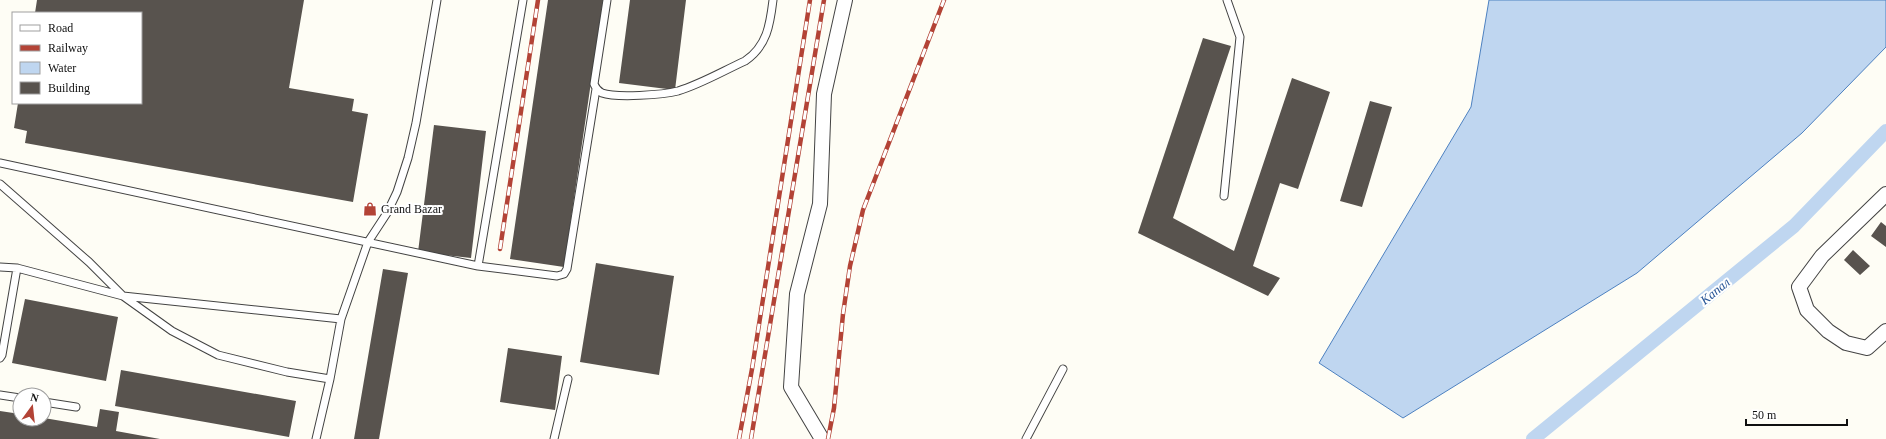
<svg xmlns="http://www.w3.org/2000/svg" width="1886" height="439" font-family="Georgia,serif">
<style>
.water{fill:#bfd6f0;stroke:#4d81c0}
.lines{fill:none;stroke-linecap:round;stroke-linejoin:round}
.canal{stroke:#bfd6f0;stroke-width:14}
.building{fill:#58534e}
.service-casing{stroke:#434343;stroke-width:9}
.minor-casing{stroke:#434343;stroke-width:16}
.service{stroke:#fff;stroke-width:7}
.minor{stroke:#fff;stroke-width:14}
.rail-casing{stroke:#b34336;stroke-width:4.5}
.rail{stroke:#fff;stroke-width:3;stroke-dasharray:9;stroke-linecap:butt}
.labels{text-anchor:middle;dominant-baseline:central;stroke-width:4;stroke-linejoin:round;paint-order:stroke}
.poi-label{font-size:12px;fill:#101010;stroke:#fff;text-anchor:start}
.water-label{font-size:13px;font-style:italic;fill:#265496;stroke:#fff}
</style>
<rect width="100%" height="100%" fill="#fefdf5"/>
<path class="water" d="M1489 0H1886V47L1802 133 1637 273 1403 418 1319 363 1471 107Z"/>
<g class="lines">
<path class="canal" d="M1533 439 1794 226 1886 131"/>
</g>
<path class="building" d="M37 0H304L289 88 354 99 352 111 368 114 353 202 25 143 27 131 14 128 18 103H141V13H35Z
M548 0H603L564 267 510 259Z
M630 0H686L675 90 619 83Z
M1203 38 1231 46 1173 218 1234 251 1292 78 1330 92 1298 189 1280 183 1253 266 1280 278 1268 296 1138 233Z
M1370 101 1392 107 1362 207 1340 201Z
M434 125 486 131 471 258 418 252Z
M1881 222 1886 226V247L1871 236Z
M1853 250 1870 266 1860 275 1844 260Z
M596 263 674 276 659 375 580 362Z
M383 269 408 273 379 439H354Z
M25 299 118 317 106 381 12 363Z
M508 348 562 356 555 410 500 402Z
M121 370 296 401 289 437 115 406Z
M100 409 119 412 116 431 160 439H0V411L20 414V419L44 418 97 427Z"/>
<g class="lines">
<g class="service-casing">
<path id="service" d="M607 0 594 84C596 89 598 91 602 93 616 98 663 95 678 91 701 84 723 71 745 61 767 46 770 25 773 0
M0 163 478 266 557 276 564 274 567 269 596 89
M0 184 89 262 123 296 172 331 218 355 287 372 330 379
M1224 196 1240 37 1227 0
M478 266 523 0
M0 267 17 268 123 296 341 319
M0 358 2 355 17 268
M0 395 20 398
M44 402 76 407
M316 439 330 379 341 319 368 242 387 213 397 192 408 158 416 123 437 0
M554 439 568 379
M1026 439 1063 369"/>
</g>
<g class="minor-casing">
<path id="minor" d="M1886 194 1822 256 1799 287 1807 310 1828 331 1846 343 1867 348 1886 331
M822 439 791 387 797 294 820 204 824 94 845 0"/>
</g>
<use href="#service" class="service"/>
<use href="#minor" class="minor"/>
<g class="rail-casing">
<path id="rail" d="M500 249 538 0
M739 439 752 369 810 0
M751 439 824 0
M828 439 834 408 843 314 850 266 863 210 944 0"/>
</g>
<use href="#rail" class="rail"/>
</g>
<defs>
<g id="shop-bare" transform="scale(1.08)"><path d="M-5-2.5h2.3a2.7 3.5 0 0 1 5.4 0H5L5.5 6h-11ZM-1.5-2.5h3a1.5 2.3 0 0 0-3 0Z" fill="#b34336" stroke="#fff" stroke-width="2.5" paint-order="stroke"/></g>
</defs>
<g fill-rule="evenodd">
<use href="#shop-bare" x="370" y="209"/>
</g>
<g class="labels">
<g class="poi-label">
<text x="381" y="209">Grand Bazar</text>
</g>
<g class="water-label">
<text transform="translate(1715 291) rotate(-39)">Капал</text>
</g>
</g>
<rect x="12" y="12" width="130" height="92" fill="#ffffff" stroke="#9f9f9f"/>
<rect x="20" y="25" width="20" height="6" fill="#ffffff" stroke="#9f9f9f"/>
<text x="48" y="32" font-size="12" fill="#101010">Road</text>
<rect x="20" y="45" width="20" height="6" fill="#b34336" stroke="#9f9f9f"/>
<text x="48" y="52" font-size="12" fill="#101010">Railway</text>
<rect x="20" y="62" width="20" height="12" fill="#bfd6f0" stroke="#9f9f9f"/>
<text x="48" y="72" font-size="12" fill="#101010">Water</text>
<rect x="20" y="82" width="20" height="12" fill="#58534e" stroke="#9f9f9f"/>
<text x="48" y="92" font-size="12" fill="#101010">Building</text>
<g transform="translate(32 407) rotate(15)"><circle r="19" fill="#ffffff" stroke="#9f9f9f"/>
<path d="M0-3L7 15L0 10L-7 15Z" fill="#b34336"/>
<text y="-6" font-size="11" font-weight="bold" text-anchor="middle" fill="#101010">N</text>
</g>
<path d="M1746 419v6h101v-6" fill="none" stroke="#101010" stroke-width="2"/>
<text x="1752" y="419" font-size="12" fill="#101010" stroke="#ffffff" stroke-width="3" paint-order="stroke">50 m</text>
</svg>
